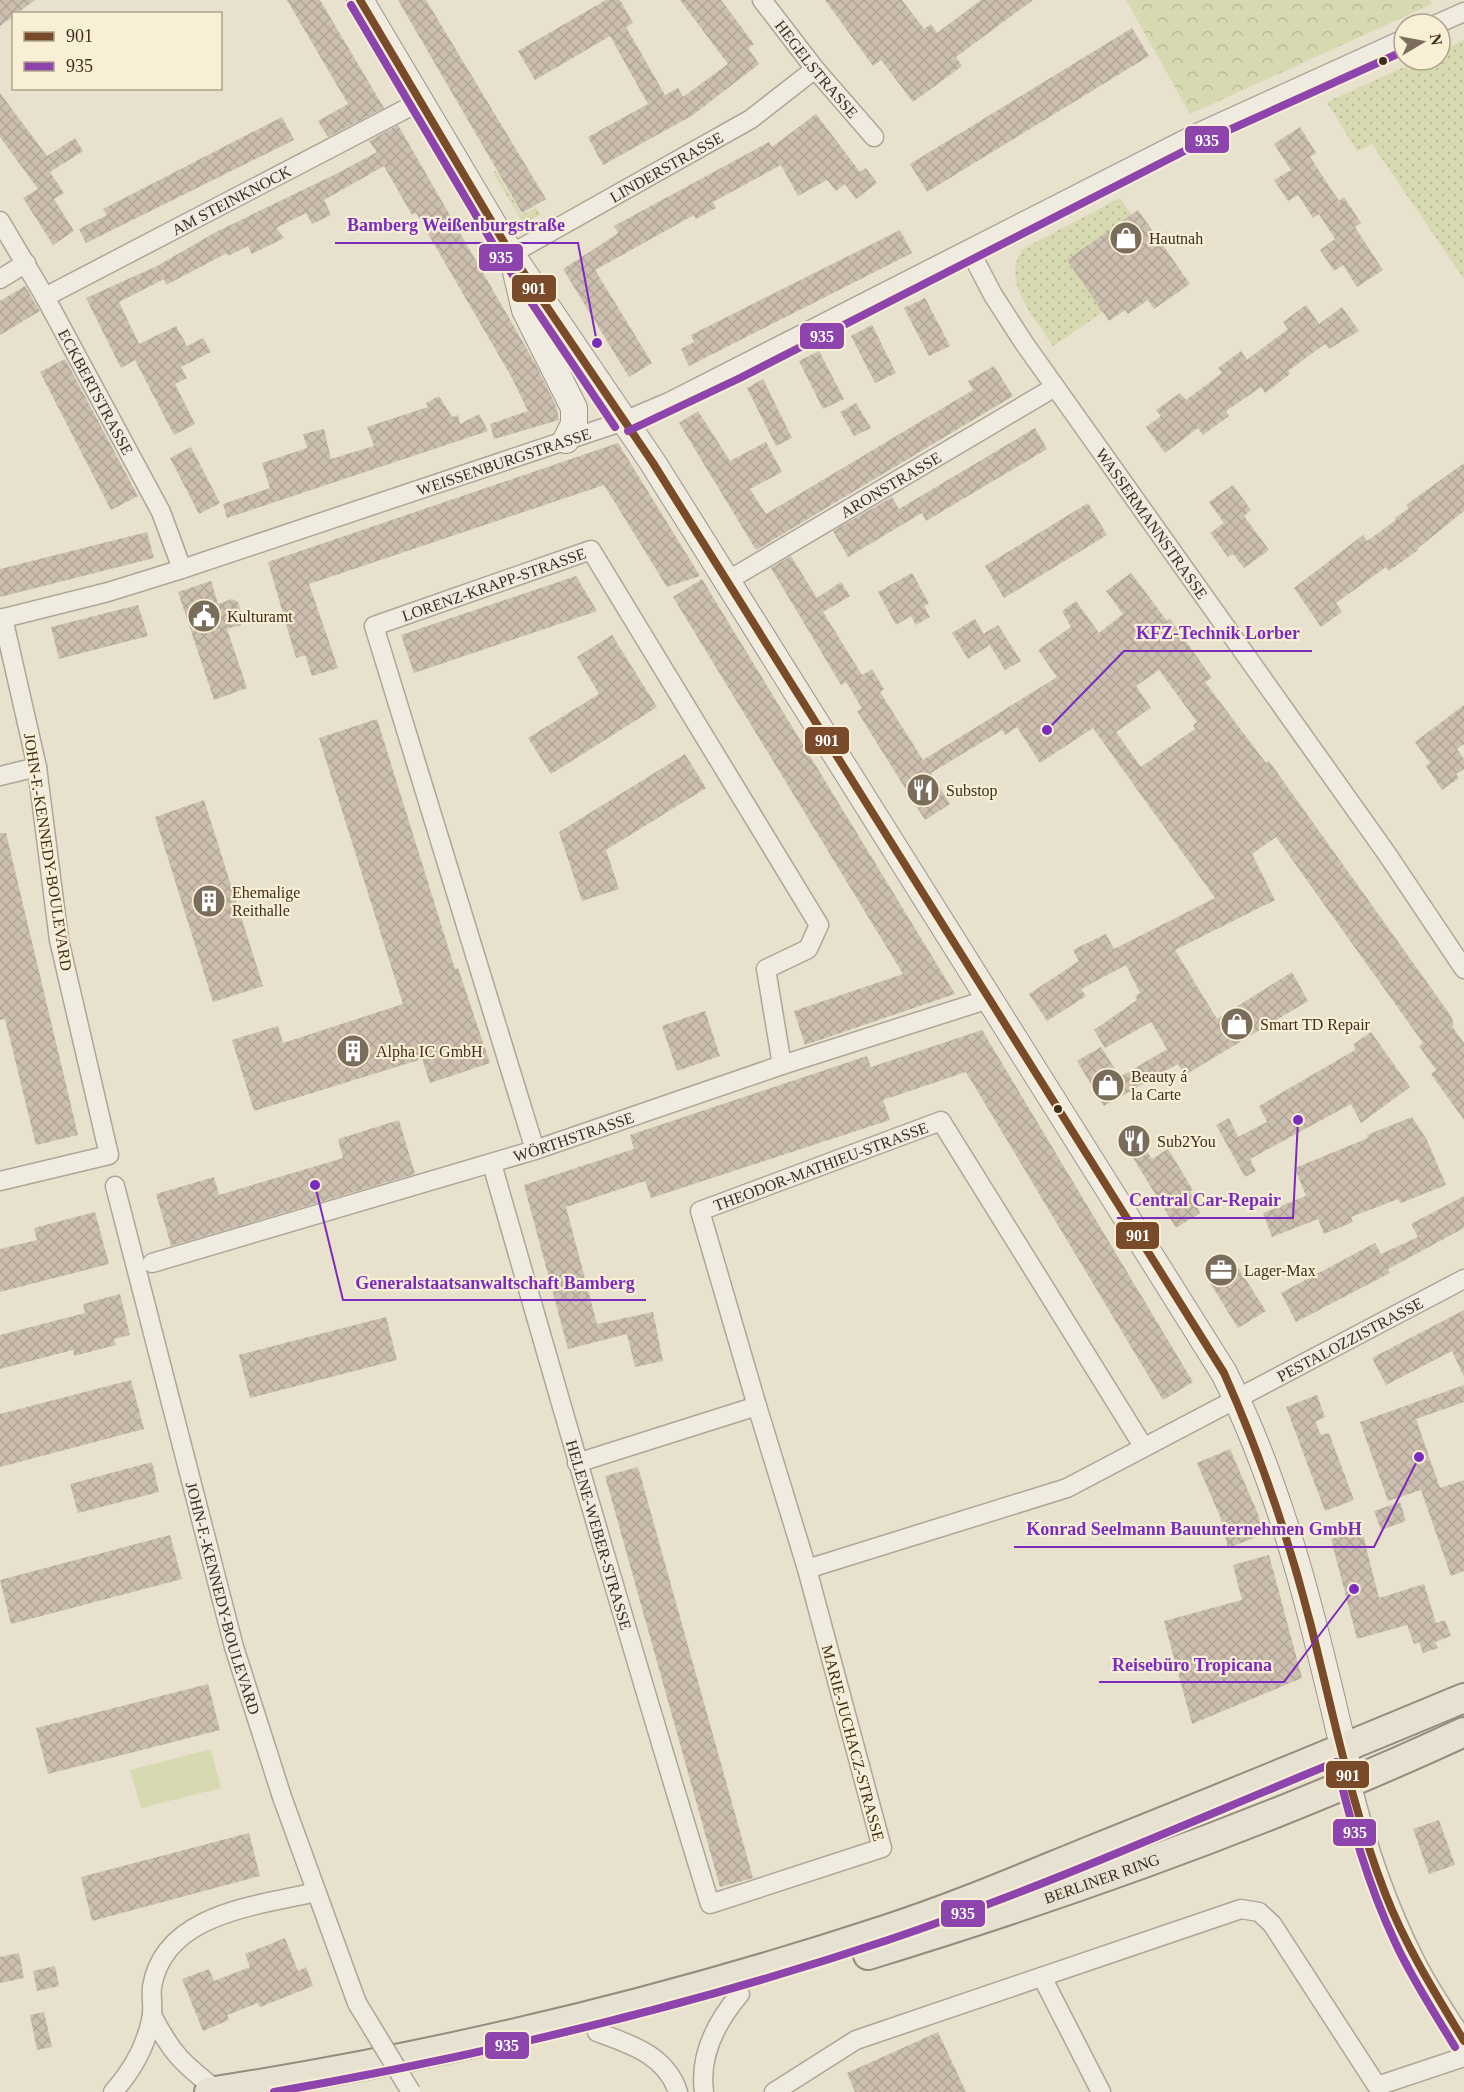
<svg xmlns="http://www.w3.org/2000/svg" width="1464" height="2092" font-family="Georgia,serif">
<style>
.grass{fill:url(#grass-dots)}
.park{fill:url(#park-crowns)}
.pitch{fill:#d7d9b0}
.building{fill:url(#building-cross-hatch);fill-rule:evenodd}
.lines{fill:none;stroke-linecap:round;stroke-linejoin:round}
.street-casing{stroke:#ada697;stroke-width:21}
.secondary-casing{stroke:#9d9587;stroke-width:28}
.primary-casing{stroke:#938b7e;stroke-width:32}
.street{stroke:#f0ebe1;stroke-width:18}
.secondary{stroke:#f0ebe1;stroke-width:26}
.primary{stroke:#e7e1d1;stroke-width:28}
.street-bridge-casing{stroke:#ada697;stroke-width:21;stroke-linecap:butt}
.street-bridge{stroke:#f0ebe1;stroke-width:18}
.bus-1-casing{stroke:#f9efd5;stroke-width:12}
.bus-2-casing{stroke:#f9efd5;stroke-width:12}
.bus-1{stroke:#7a4b2a;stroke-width:8}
.bus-2{stroke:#8e44ad;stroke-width:8}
.bus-dot{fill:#3e2e1e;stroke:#f9efd5;stroke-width:2}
.labels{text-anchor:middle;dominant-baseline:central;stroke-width:4.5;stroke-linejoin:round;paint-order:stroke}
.street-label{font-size:16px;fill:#3e2e1e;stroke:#f9efd5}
.poi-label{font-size:16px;fill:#3e2e1e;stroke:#f9efd5;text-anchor:start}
.leader{fill:none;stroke:#7b2cbf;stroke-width:2}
.callout-dot{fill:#7b2cbf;stroke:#f9efd5;stroke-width:2}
.callout-label{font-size:18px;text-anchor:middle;font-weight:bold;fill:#7b2cbf;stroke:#f9efd5;stroke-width:4.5;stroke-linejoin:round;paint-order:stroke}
.line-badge{stroke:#f9efd5;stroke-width:2}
.badge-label{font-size:16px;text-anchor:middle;font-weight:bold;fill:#fff}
</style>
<defs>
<pattern id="grass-dots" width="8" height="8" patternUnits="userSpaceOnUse" patternTransform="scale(1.5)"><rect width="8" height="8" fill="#d7d9b0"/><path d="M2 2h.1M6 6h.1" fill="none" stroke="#babb97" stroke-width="1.8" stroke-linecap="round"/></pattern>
<pattern id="park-crowns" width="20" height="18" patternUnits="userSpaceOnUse" patternTransform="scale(1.5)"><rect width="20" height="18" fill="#d7d9b0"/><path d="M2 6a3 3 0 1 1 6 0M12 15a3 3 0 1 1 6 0" fill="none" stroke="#babb97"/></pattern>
<pattern id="building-cross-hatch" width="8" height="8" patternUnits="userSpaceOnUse" patternTransform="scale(1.5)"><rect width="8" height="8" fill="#ccbfaf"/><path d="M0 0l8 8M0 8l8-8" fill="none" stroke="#b0a496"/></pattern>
</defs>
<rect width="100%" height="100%" fill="#e8e1ce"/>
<path class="grass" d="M1464 40V279L1372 144 1357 151 1327 102 1420 60H1440V51Z
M496 171 522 215 536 207 540 215 523 223 493 172Z
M1120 198 1132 215 1067 260 1103 312 1053 346C1036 318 999 282 1023 249Z"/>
<path class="park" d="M1126 0H1430L1432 4 1190 114Z"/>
<path class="pitch" d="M211 1749 221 1788 141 1808 130 1770Z"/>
<path class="building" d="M0 0H35L0 26Z
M287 0H320L384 108 328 137 318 121 348 104Z
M398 0H426L546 199 522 213Z
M606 0H620L633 23 626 27 665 95 678 88 683 97 728 64 680 0H721L754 44 748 48 759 64 693 115 603 165 588 137 648 104 610 36 535 80 518 51Z
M825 0H902L924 29 931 24 937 33 981 0H1033L956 57 962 66 913 102 881 60 873 66Z
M1132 28 1149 56 927 192 910 164Z
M0 93 47 156 75 138 83 151 50 172 64 193 54 199 74 231 53 245 23 198 38 189 0 137Z
M816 114 860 172 866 168 877 183 856 199 845 184 836 191 827 180 798 196 781 165 713 202 716 208 696 219 694 215 595 270 652 363 629 377 563 269 611 238 618 233 614 226 769 142 772 147Z
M282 117 294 140 86 243 79 229 107 215 103 209Z
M398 125 536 365 556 406 559 420 494 439 490 424 528 411 512 378 416 213 412 215 384 166 324 200 331 215 312 224 306 213 276 228 284 238 252 254 248 246 228 256 227 253 166 285 164 279 119 302 139 344 176 326 187 346 203 338 211 352 181 367 187 378 175 384 195 424 174 435 135 360 121 368 86 298 157 266 216 232 340 172 377 152 369 141Z
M1300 127 1316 153 1310 157 1339 201 1344 197 1361 223 1355 227 1383 270 1357 287 1343 265 1334 271 1320 250 1335 239 1319 214 1313 218 1298 195 1288 201 1274 180 1291 170 1274 144Z
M1138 210 1190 284 1154 309 1148 300 1128 314 1125 310 1109 321 1067 260Z
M900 230 912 253 689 366 681 349 694 342 691 335Z
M25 286 40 311 0 335V301Z
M925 298 950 346 929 356 904 308Z
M1306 305 1319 324 1342 307 1359 331 1329 349 1325 344 1288 371 1290 374 1265 393 1261 387 1226 411 1229 416 1203 435 1198 428 1165 453 1146 427 1161 416 1156 410 1180 393 1186 400 1222 373 1218 368 1241 351 1247 360 1288 329 1283 322Z
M872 325 896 373 875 383 851 336Z
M819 351 844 399 823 409 799 361Z
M65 359 138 496 111 510 40 372Z
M994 366 1013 396 756 550 679 423 698 411 730 461 766 442 782 472 750 489 766 514 973 390 968 381Z
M763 379 792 438 776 446 747 388Z
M439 396 452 417 458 415 460 424 479 414 488 431 227 518 223 504 270 488 262 463 307 448 303 434 324 429 331 459 374 446 367 427 428 407 426 403Z
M856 403 871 428 854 436 840 412Z
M1035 428 1047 449 926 521 922 513 848 557 833 531 892 497 899 509Z
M618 443 700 576 667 587 604 485 309 584 338 668 312 676 305 655 296 658 268 562Z
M191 447 220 503 199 514 170 458Z
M1464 463V511L1417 549 1418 550 1389 571 1386 567 1336 603 1342 612 1321 627 1294 588 1363 535 1367 541 1396 520 1395 518 1409 508 1406 505Z
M1233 485 1251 510 1244 516 1269 550 1244 568 1233 554 1228 557 1210 533 1224 523 1209 502Z
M1088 503 1107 535 1004 598 985 566Z
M147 532 154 558 0 597V569Z
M791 556 817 598 841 582 850 596 823 612 862 675 872 669 884 689 880 692 923 760 1057 677 1038 650 1071 627 1062 611 1076 601 1099 633 1123 614 1106 591 1131 573 1167 621 1170 619 1212 678 1205 682 1266 763 1269 761 1451 1016 1454 1025 1452 1026 1464 1043V1120L1431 1074 1436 1070 1419 1046 1423 1043 1276 837 1252 854 1275 900 1175 950 1217 1019 1292 972 1308 1001 1185 1075 1178 1064 1104 1106 1077 1061 1101 1047 1120 1077 1167 1049 1151 1022 1105 1048 1094 1030 1137 1000 1135 996 1140 993 1126 965 1081 989 1086 996 1047 1021 1029 994 1079 961 1073 950 1106 934 1114 949 1215 898 1093 728 1040 763 1017 727 1005 735 1002 730 931 773 950 804 925 820 857 711 862 708 846 682 841 685 771 568ZM1159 670 1197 722 1193 725 1195 729 1141 767 1116 732 1151 708 1136 686Z
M912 573 929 603 924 606 930 617 916 625 911 616 896 625 878 592Z
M576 576 597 611 414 673 401 635Z
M702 579 955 994 805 1045 794 1011 903 974 673 597Z
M211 581 218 604 232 599 238 602 243 619 241 625 227 629 247 688 214 700 178 592Z
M138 605 148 636 59 659 51 627Z
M975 619 990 645 968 659 952 633Z
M998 625 1021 661 1005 670 983 634Z
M612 635 657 707 551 774 528 738 599 694 577 657Z
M1464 705V744L1457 749 1464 759V769L1456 774 1459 778 1442 790 1426 766 1430 763 1415 742Z
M377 719 455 969 458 968 490 1063 430 1083 422 1059 254 1111 232 1040 278 1026 283 1043 403 1004 319 738Z
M685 754 706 788 606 850 619 889 582 901 559 832Z
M204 800 263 986 213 1002 155 817Z
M0 833H6L78 1135 36 1145 5 1019 0 1020Z
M705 1011 720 1056 677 1071 662 1026Z
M982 1030 1193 1382 1163 1400 966 1072 883 1100 890 1120 651 1198 645 1181 566 1207 597 1324 653 1312 663 1361 635 1367 627 1334 568 1349 524 1185 634 1149 630 1135 867 1056 871 1067Z
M1371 1032 1410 1087 1361 1123 1351 1104 1250 1159 1256 1171 1245 1177 1216 1125 1229 1118 1238 1137 1267 1122 1259 1106 1355 1050 1354 1044Z
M1412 1117 1427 1140 1446 1185 1401 1203 1398 1199 1351 1217 1353 1222 1324 1234 1318 1219 1272 1237 1263 1213 1306 1196 1295 1168 1368 1138 1367 1135Z
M399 1120 415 1174 171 1246 156 1194 214 1177 219 1195 343 1158 338 1139Z
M1131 1127 1152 1159 1168 1149 1193 1190 1190 1191 1200 1213 1176 1228 1119 1135Z
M1464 1196V1228L1388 1269 1390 1273 1296 1322 1281 1293 1375 1243 1381 1254 1418 1237 1411 1224Z
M95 1212 109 1264 0 1292V1249L37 1240 34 1228Z
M1223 1263 1228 1272 1237 1266 1266 1311 1238 1328 1205 1275Z
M120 1294 130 1335 114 1339 116 1345 74 1356 73 1350 0 1369V1335L85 1313 83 1304Z
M1464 1310V1377L1452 1351 1386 1385 1372 1358Z
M386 1317 397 1360 250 1398 239 1355Z
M131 1380 144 1429 0 1467V1414Z
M1464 1385V1402L1416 1419 1440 1488 1464 1480V1571L1451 1576 1421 1490 1388 1501 1360 1422Z
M1317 1395 1325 1417 1315 1422 1321 1435 1329 1433 1354 1500 1325 1511 1286 1407Z
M1230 1449 1258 1514 1264 1534 1228 1548 1221 1519 1197 1463Z
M152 1462 159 1492 78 1513 70 1484Z
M638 1467 753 1878 720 1887 605 1476Z
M1400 1502 1406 1521 1381 1530 1374 1511Z
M1362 1531 1379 1598 1424 1584 1436 1623 1445 1620 1451 1636 1435 1642 1438 1648 1423 1653 1419 1642 1414 1644 1407 1625 1357 1639 1331 1539Z
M170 1535 182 1579 11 1624 0 1580Z
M1269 1555 1302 1678 1192 1724 1164 1621 1242 1600 1233 1565Z
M208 1684 220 1730 48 1774 36 1728Z
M1439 1820 1455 1865 1429 1874 1413 1829Z
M249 1833 260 1876 92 1921 81 1877Z
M285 1938 298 1971 306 1967 313 1986 260 2007 258 2003 227 2015 229 2020 203 2031 182 1979 209 1969 214 1981 250 1967 245 1954Z
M19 1953 24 1978 0 1983V1957Z
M55 1966 59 1986 37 1991 33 1971Z
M44 2012 52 2047 37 2050 30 2015Z
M938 2032 966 2092H855L847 2073Z"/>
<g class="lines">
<g class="street-casing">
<g id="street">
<path id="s1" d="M762 0 815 69 874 137"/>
<path d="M1437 24 1464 12"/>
<path id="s2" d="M0 221 45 297 161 512 182 569"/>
<path id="s3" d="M970 251 993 295 1024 343 1387 854 1464 969"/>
<path id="s4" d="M511 254 751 119 815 69"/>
<path d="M0 279 26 263"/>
<path id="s5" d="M45 297 419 102"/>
<path id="s6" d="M727 581 1055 387"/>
<path id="s7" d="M0 619 108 592 182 569 624 421 669 402 1195 134 1404 39"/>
<path d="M0 776 37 767"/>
<path id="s8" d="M535 1150 374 626 591 550 819 925 808 949 766 969 782 1065"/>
<path id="s9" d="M492 1164C563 1411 634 1658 710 1904L882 1848 807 1569 757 1406 577 1463"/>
<path d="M0 1181 109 1155 59 940 37 767 3 618"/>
<path id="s10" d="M115 1186 234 1647 282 1797 357 2003"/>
<path id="s11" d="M152 1263 535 1150 782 1065 989 999"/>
<path id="s12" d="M757 1406 700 1211 941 1121 1143 1446"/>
<path id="s13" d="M807 1569 1067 1488 1464 1279"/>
<path d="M1351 1781C1366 1844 1387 1905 1416 1962 1430 1990 1448 2015 1464 2041"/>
<path d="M1042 1977 1101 2092"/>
<path d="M152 2015C172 2054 183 2064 218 2091"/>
<path d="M597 2032C630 2044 666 2055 678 2092"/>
<path d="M113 2092C132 2071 147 2044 152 2015 153 2006 151 1996 152 1987 164 1913 257 1906 316 1892"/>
<path d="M704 2092C699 2055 717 2021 740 1994"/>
<path d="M774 2092 856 2040 1241 1909 1259 1912 1272 1924 1377 2086 1464 2057"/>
</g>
</g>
<g class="secondary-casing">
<path id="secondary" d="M360 0 511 254 653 463 1224 1373C1288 1501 1319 1643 1351 1781
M516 272 525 310 574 408V424L566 440"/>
</g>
<g class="primary-casing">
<g id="primary">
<path id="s14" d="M868 1955C1071 1893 1272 1821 1464 1732"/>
<path d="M209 2092C437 2057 666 2002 885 1930 959 1906 1030 1875 1102 1846 1223 1798 1343 1748 1464 1698"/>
</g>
</g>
<use href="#street" class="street"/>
<use href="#secondary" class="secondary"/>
<use href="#primary" class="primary"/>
<g class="street-bridge-casing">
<path id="street-bridge" d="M357 2003 411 2092"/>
</g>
<use href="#street-bridge" class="street-bridge"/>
<g class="bus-1-casing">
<path id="bus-1" d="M360 0 511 254 653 463 1224 1373C1260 1454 1288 1536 1310 1622 1333 1712 1351 1806 1385 1893 1405 1945 1435 1993 1464 2041"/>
</g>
<g class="bus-2-casing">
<path id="bus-2" d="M351 5 502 259 615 427
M628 431 740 378 1200 143 1404 51
M274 2092C481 2056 688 2007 888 1940 1040 1889 1187 1823 1336 1762 1351 1824 1368 1885 1395 1942 1412 1979 1434 2012 1455 2047"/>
</g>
<use href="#bus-1" class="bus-1"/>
<use href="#bus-2" class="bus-2"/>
</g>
<defs>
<g id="shop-disc" transform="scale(1.725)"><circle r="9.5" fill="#7a6d5c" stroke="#f9efd5"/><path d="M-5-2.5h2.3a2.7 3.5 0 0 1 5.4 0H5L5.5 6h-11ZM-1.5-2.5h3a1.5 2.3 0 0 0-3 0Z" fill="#fff"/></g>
<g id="civic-disc" transform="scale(1.725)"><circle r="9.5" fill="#7a6d5c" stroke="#f9efd5"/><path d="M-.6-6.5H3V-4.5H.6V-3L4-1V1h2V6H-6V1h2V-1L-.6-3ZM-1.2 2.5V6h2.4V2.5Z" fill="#fff"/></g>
<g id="restaurant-disc" transform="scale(1.725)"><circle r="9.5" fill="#7a6d5c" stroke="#f9efd5"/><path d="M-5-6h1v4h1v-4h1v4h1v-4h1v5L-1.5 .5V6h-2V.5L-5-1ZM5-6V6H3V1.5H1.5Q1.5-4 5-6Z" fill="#fff"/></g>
<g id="building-disc" transform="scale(1.725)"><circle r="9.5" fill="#7a6d5c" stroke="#f9efd5"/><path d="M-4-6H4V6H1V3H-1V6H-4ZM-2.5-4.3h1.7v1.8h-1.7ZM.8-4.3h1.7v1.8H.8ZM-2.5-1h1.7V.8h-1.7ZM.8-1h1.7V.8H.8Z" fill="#fff"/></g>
<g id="office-disc" transform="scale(1.725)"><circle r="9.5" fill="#7a6d5c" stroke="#f9efd5"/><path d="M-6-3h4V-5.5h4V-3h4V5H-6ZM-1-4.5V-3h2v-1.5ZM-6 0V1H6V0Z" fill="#fff"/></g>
</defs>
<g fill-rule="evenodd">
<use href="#shop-disc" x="1126" y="238"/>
<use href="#civic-disc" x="204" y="616"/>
<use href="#restaurant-disc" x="923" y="790"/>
<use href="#building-disc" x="209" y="901"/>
<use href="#shop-disc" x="1237" y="1024"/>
<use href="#building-disc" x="353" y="1051"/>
<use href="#shop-disc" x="1108" y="1085"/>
<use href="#restaurant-disc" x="1134" y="1141"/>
<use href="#office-disc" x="1221" y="1270"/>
</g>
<g class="bus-dot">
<circle cx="1383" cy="61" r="5"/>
<circle cx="1058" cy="1109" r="5"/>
</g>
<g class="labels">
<g class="street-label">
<text stroke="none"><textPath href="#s1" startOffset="88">HEGELSTRASSE</textPath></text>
<text stroke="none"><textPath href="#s4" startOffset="178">LINDERSTRASSE</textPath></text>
<text stroke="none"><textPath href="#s5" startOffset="210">AM STEINKNOCK</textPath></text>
<text stroke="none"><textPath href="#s2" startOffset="196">ECKBERTSTRASSE</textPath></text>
<text stroke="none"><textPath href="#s7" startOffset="528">WEISSENBURGSTRASSE</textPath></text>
<text stroke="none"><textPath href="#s6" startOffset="190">ARONSTRASSE</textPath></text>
<text stroke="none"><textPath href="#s3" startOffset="328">WASSERMANNSTRASSE</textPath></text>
<text stroke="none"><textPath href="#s8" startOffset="675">LORENZ-KRAPP-STRASSE</textPath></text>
<text transform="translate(48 852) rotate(81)">JOHN-F.-KENNEDY-BOULEVARD</text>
<text stroke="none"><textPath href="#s11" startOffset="440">WÖRTHSTRASSE</textPath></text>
<text stroke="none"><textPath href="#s12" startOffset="332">THEODOR-MATHIEU-STRASSE</textPath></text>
<text stroke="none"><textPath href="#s13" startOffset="592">PESTALOZZISTRASSE</textPath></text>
<text stroke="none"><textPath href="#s9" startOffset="386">HELENE-WEBER-STRASSE</textPath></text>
<text stroke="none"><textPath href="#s10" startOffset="426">JOHN-F.-KENNEDY-BOULEVARD</textPath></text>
<text transform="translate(853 1743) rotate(75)">MARIE-JUCHACZ-STRASSE</text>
<text stroke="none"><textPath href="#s14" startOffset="246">BERLINER RING</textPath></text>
</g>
<g class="poi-label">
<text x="1149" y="238">Hautnah</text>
<text x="227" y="616">Kulturamt</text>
<text x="946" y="790">Substop</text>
<text x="232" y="892">Ehemalige<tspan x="232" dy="18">Reithalle</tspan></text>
<text x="1260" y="1024">Smart TD Repair</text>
<text x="376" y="1051">Alpha IC GmbH</text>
<text x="1131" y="1076">Beauty á<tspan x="1131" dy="18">la Carte</tspan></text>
<text x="1157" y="1141">Sub2You</text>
<text x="1244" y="1270">Lager-Max</text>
</g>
</g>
<path class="leader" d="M597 343L578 243H335M1047 730L1124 651H1312M1298 1120L1293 1218H1117M315 1185L343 1300H646M1419 1457L1374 1547H1014M1354 1589L1284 1682H1099"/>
<g class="callout-dot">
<circle cx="597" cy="343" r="6"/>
<circle cx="1047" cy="730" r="6"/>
<circle cx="1298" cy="1120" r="6"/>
<circle cx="315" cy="1185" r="6"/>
<circle cx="1419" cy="1457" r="6"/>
<circle cx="1354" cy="1589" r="6"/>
</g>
<g class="callout-label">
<text x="456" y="231">Bamberg Weißenburgstraße</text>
<text x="1218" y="639">KFZ-Technik Lorber</text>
<text x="1205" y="1206">Central Car-Repair</text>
<text x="495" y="1289">Generalstaatsanwaltschaft Bamberg</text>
<text x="1194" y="1535">Konrad Seelmann Bauunternehmen GmbH</text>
<text x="1192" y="1671">Reisebüro Tropicana</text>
</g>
<g class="line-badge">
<rect x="1184" y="125" width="46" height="29" rx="6" fill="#8e44ad"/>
<rect x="478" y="243" width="46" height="29" rx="6" fill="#8e44ad"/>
<rect x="511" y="274" width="46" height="29" rx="6" fill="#7a4b2a"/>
<rect x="799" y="322" width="46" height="28" rx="6" fill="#8e44ad"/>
<rect x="804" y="726" width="46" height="29" rx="6" fill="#7a4b2a"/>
<rect x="1115" y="1221" width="45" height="29" rx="6" fill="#7a4b2a"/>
<rect x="1325" y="1760" width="45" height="29" rx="6" fill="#7a4b2a"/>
<rect x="1332" y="1818" width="45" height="29" rx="6" fill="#8e44ad"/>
<rect x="940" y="1899" width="46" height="29" rx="6" fill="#8e44ad"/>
<rect x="484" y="2031" width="46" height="29" rx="6" fill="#8e44ad"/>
</g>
<g class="badge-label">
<text x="1207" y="146">935</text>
<text x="501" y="263">935</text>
<text x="534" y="294">901</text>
<text x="822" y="342">935</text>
<text x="827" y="746">901</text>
<text x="1138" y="1241">901</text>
<text x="1348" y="1781">901</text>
<text x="1355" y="1838">935</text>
<text x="963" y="1919">935</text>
<text x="507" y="2051">935</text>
</g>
<rect x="12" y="12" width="210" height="78" fill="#f9efd5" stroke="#aea28c" stroke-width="1.5"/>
<rect x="24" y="32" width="30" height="9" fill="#7a4b2a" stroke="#aea28c" stroke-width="1.5"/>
<text x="66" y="42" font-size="18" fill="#3e2e1e">901</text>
<rect x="24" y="62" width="30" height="9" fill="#8e44ad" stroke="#aea28c" stroke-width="1.5"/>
<text x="66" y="72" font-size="18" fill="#3e2e1e">935</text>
<g transform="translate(1422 42) rotate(80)"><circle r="28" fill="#f9efd5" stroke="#aea28c" stroke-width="1.5"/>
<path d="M0-4.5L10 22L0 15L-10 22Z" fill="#7a6d5c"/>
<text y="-9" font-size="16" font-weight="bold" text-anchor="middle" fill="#3e2e1e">N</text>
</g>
</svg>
